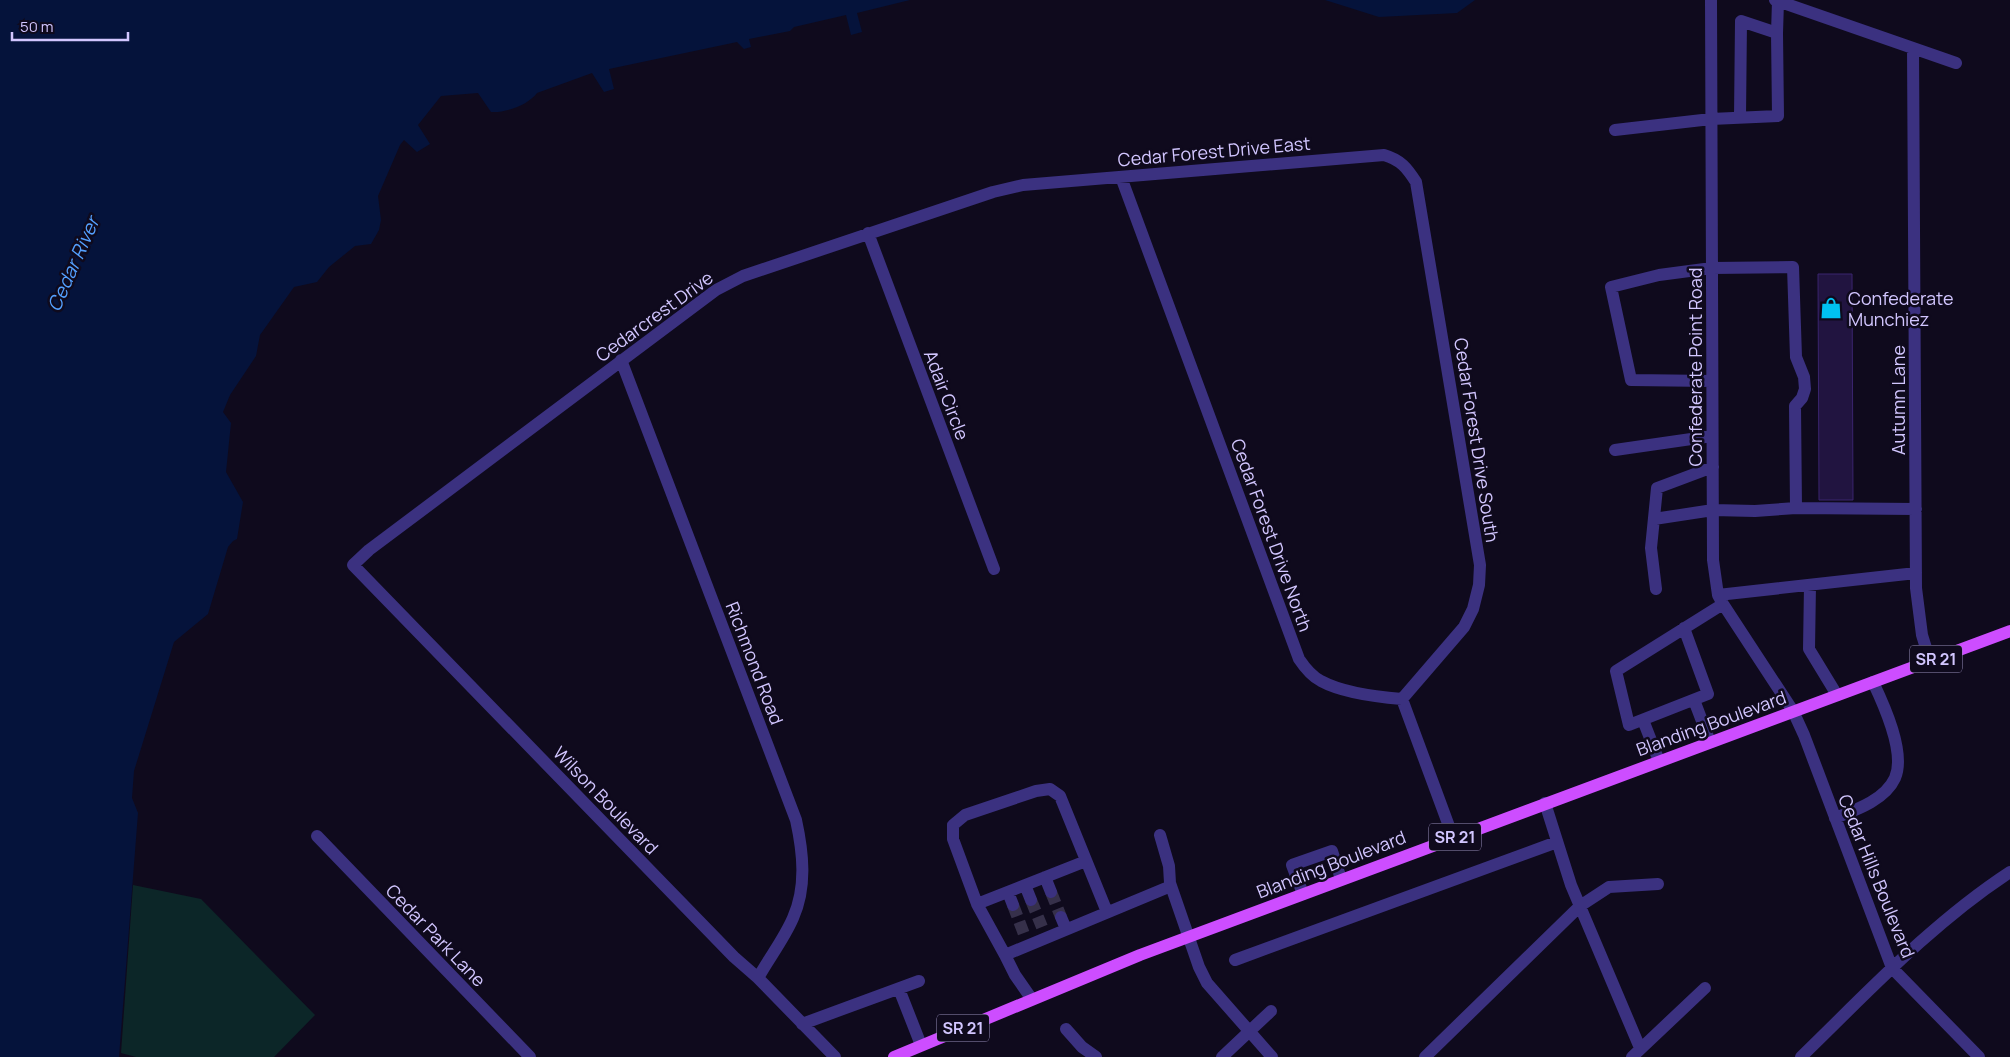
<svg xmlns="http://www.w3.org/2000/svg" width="2010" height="1057" font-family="Manrope,sans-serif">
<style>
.green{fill:#0c2628}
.water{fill:#05133b}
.building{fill:#211440;stroke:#3a246e}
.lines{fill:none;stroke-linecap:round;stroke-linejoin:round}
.minor-tunnel{stroke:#36304a;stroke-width:12;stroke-dasharray:12 6;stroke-linecap:butt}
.minor{stroke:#3b3180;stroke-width:12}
.major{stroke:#cd4dff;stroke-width:12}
.labels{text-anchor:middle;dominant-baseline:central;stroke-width:5;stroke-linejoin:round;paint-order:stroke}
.shield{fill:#0f0a1d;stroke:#988ebb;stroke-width:1}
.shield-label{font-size:16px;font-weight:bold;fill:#d2c6ff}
.street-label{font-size:18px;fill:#d2c6ff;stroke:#0f0a1d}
.poi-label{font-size:18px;fill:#d2c6ff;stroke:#0f0a1d;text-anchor:start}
.water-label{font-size:19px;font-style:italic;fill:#54a0ff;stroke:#0f0a1d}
</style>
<rect width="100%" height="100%" fill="#0f0a1d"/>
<path class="green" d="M133 885 201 899 315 1015 274 1057H136L121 1053Z"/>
<path class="water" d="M0 0H910L857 13 862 32 851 35 846 15 794 27 790 31 749 39 751 47 744 49 737 42 609 69 614 89 604 92 592 73 537 93C528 105 506 113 491 112L478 93 441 96 418 125 430 144 417 152 404 140 400 145 378 196 381 220 379 230 371 244 355 246 329 267 317 282 294 287 260 335 256 356 230 395 223 412 231 423 226 472 243 502 237 539 233 541 228 547 208 614 174 642 134 771 132 798 138 813 119 1057H0Z
M1325 0H1475L1457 13 1379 17Z"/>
<path class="building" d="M1818 274H1852L1853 500H1819Z"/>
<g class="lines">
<path class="minor-tunnel" d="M1051 892 1061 917
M1031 900 1042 927
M1013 905 1024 934"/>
<path class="minor" d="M1711 0 1713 560 1718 595 1723 604 1793 711 1804 735 1892 968 1979 1057
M1775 0 1956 63
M1777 33 1778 1
M1913 48 1916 588 1922 635 1930 661
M1615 130 1711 119 1778 116 1777 33 1741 21 1740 117
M1121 177 1299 659C1305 668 1311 676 1321 681 1343 693 1377 697 1402 699
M868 233 994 569
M621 360 796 820C803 852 807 887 793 918 784 939 769 958 758 978
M1615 450 1712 436
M1796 508 1916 509
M1654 519 1713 510 1755 511 1796 508 1795 406 1802 398 1805 389 1804 377 1796 357 1793 267 1712 268 1659 275 1611 287 1631 380 1712 381
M1810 585 1809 649 1837 695
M1656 589 1651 548 1657 488 1713 467
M1718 595 1916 573
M1684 628 1708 694 1629 725 1616 671 1723 604
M1402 699 1453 837
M1694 700 1710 742
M1643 720 1659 761
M1545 803 1571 885 1640 1048
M1835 818C1856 810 1885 800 1895 778 1906 753 1884 705 1873 682
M1160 835 1169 866 1170 883 1199 967 1207 983 1272 1057
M317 836 530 1057
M1045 877 1051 892
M1025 885 1031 900
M1008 892 1013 905
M1303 894 1292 865 1332 851 1341 879
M977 904 1086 861
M1061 917 1066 929
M1005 955 977 904 953 839V825L965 815 1036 791 1050 789 1060 796 1107 912
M1235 960 1557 842
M899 989 921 1045
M1031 998 1015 975 1005 955 1171 886
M802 1024 919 981
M1066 1029 1082 1047 1096 1057
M835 1057 758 978 734 957 353 565 369 550 716 290 743 276 993 192 1023 185 1384 155C1401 160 1407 168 1416 182L1480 565 1479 585 1473 609 1464 627 1402 699
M1222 1057 1271 1011
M1425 1057 1580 906 1609 887 1658 884
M1632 1057 1705 988
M1801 1057C1868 992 1932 923 2010 872"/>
<path class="major" d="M894 1057 1140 955 2010 631"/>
</g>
<defs>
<g id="shop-bare" transform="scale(1.725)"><path d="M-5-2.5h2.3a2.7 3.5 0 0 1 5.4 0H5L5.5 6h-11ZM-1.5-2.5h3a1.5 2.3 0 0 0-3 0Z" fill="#00c2f1" stroke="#0f0a1d" stroke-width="2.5" paint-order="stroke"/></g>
</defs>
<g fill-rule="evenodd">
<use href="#shop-bare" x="1831" y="308"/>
</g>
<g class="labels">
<g class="shield">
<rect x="1910" y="645.5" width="52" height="27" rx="4"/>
<rect x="1429" y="823.5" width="52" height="27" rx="4"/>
<rect x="937" y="1014.5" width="52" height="27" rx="4"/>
</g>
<g class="shield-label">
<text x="1936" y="659">SR 21</text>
<text x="1455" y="837">SR 21</text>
<text x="963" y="1028">SR 21</text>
</g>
<g class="street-label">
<text transform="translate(1214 151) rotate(-5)">Cedar Forest Drive East</text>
<text transform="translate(654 316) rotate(-36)">Cedarcrest Drive</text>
<text transform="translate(1695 367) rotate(-90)">Confederate Point Road</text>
<text transform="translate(947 395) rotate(69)">Adair Circle</text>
<text transform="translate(1898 400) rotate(-90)">Autumn Lane</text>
<text transform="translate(1477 440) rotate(81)">Cedar Forest Drive South</text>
<text transform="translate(1272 535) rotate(70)">Cedar Forest Drive North</text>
<text transform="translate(755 663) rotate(69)">Richmond Road</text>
<text transform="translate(1711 723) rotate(-20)">Blanding Boulevard</text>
<text transform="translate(606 800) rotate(46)">Wilson Boulevard</text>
<text transform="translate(1331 864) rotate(-21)">Blanding Boulevard</text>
<text transform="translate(1877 876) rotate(68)">Cedar Hills Boulevard</text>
<text transform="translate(436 935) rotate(46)">Cedar Park Lane</text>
</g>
<g class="poi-label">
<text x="1848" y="298">Confederate<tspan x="1848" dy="21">Munchiez</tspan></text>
</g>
<g class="water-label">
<text transform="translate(73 264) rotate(-66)">Cedar River</text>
</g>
</g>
<path d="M12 32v8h116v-8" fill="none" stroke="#d2c6ff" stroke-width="2.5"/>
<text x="20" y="32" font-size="15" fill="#d2c6ff" stroke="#0f0a1d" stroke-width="4" paint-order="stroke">50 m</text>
</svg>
